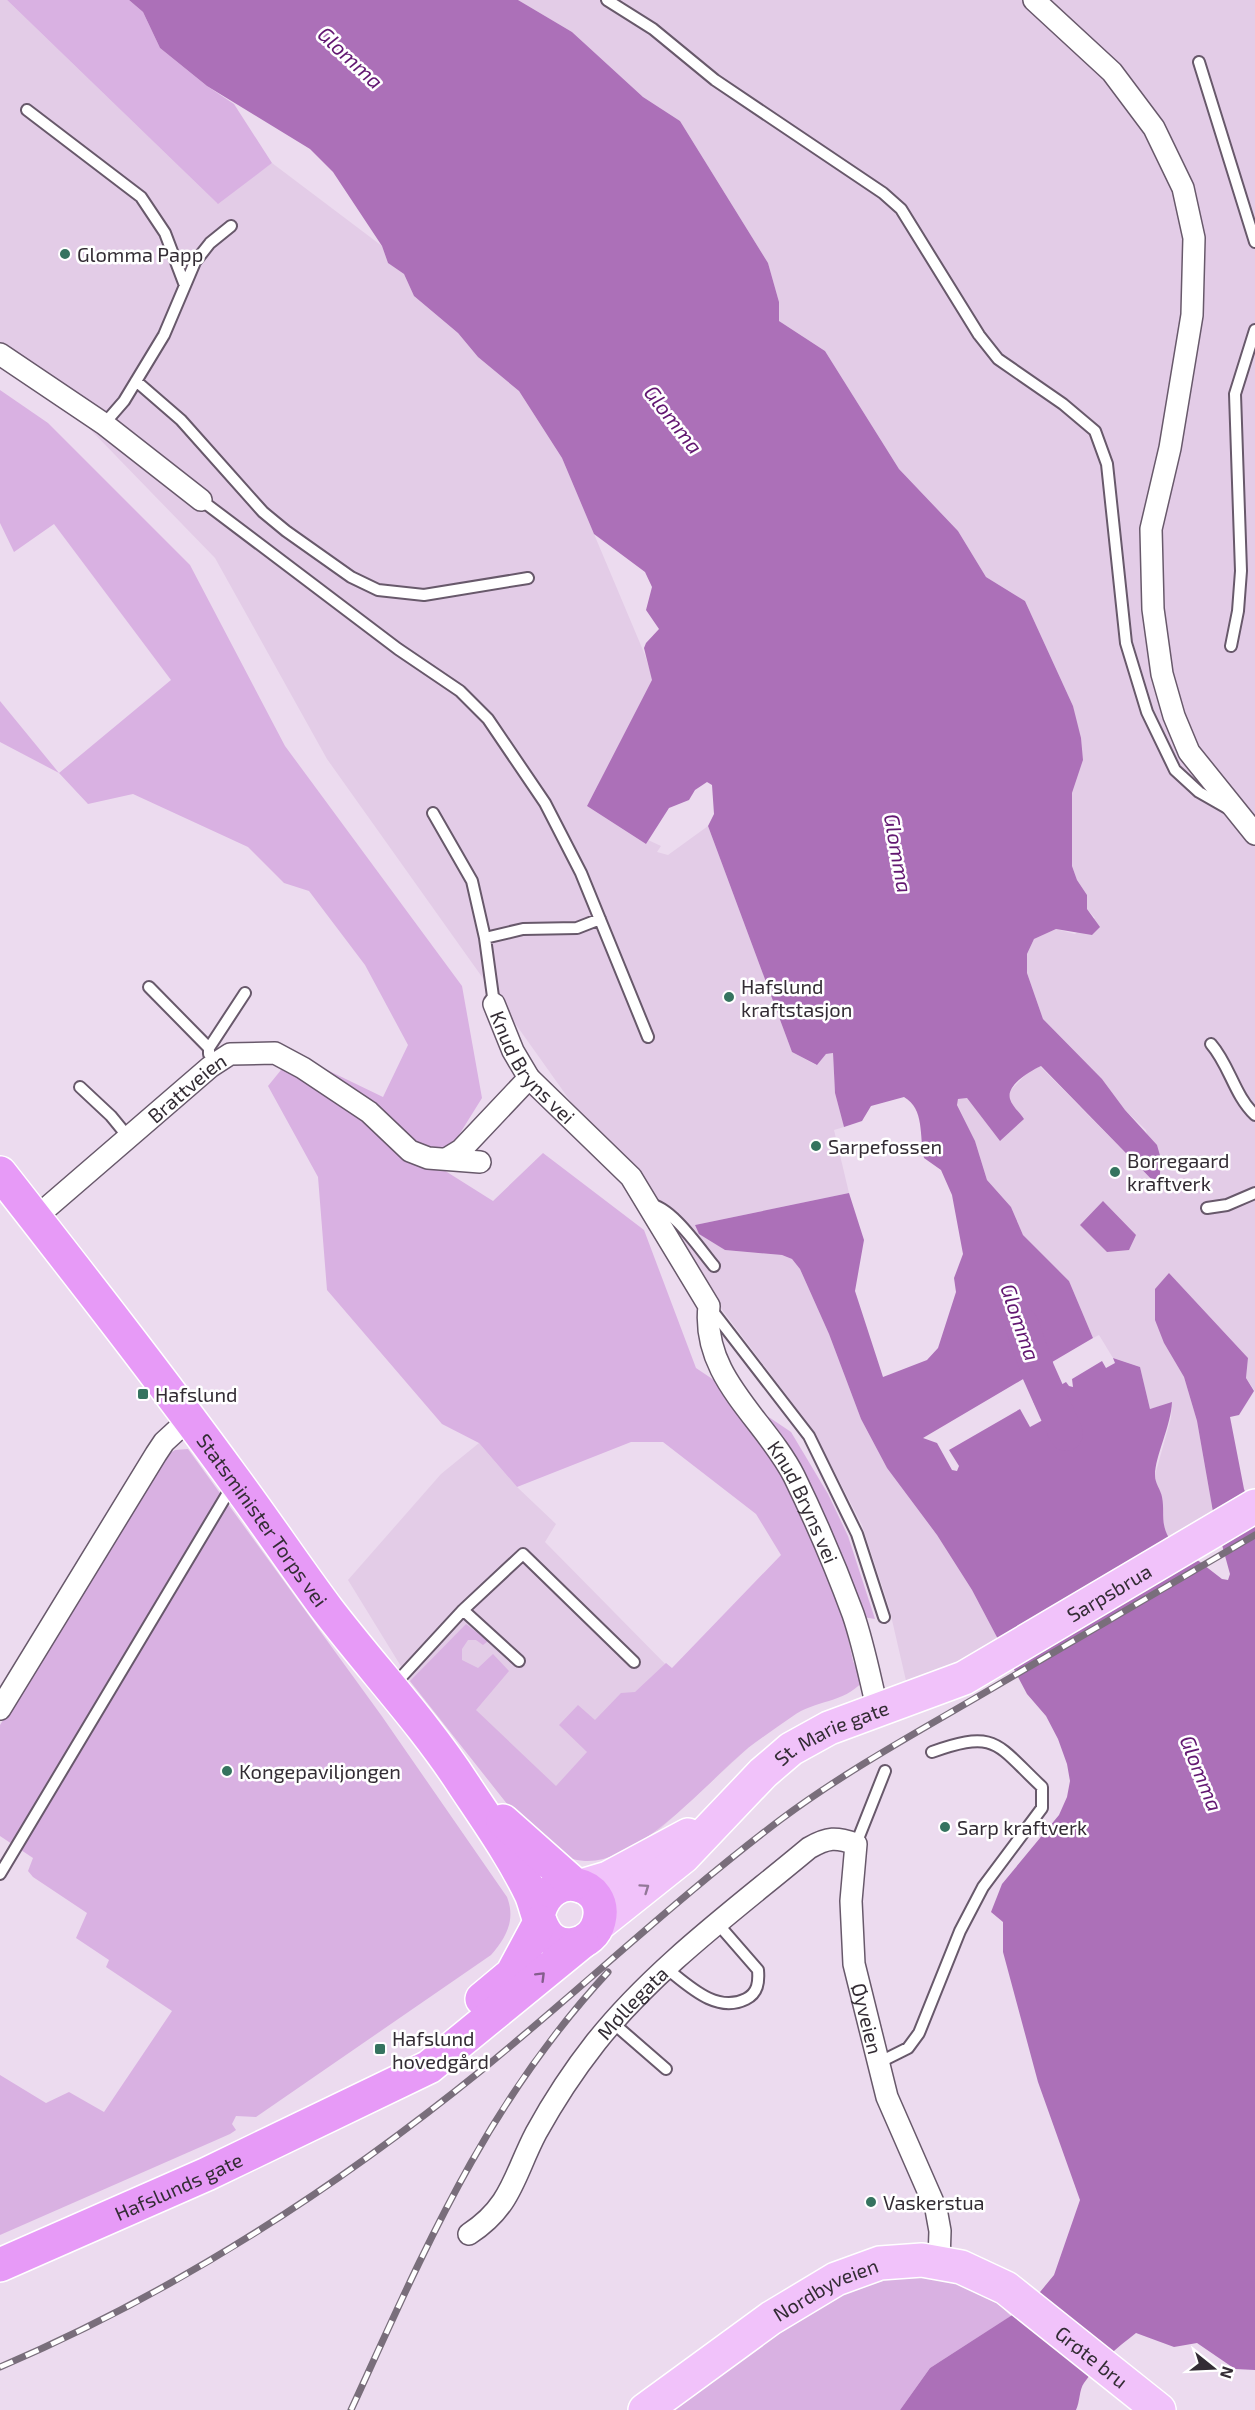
<svg xmlns="http://www.w3.org/2000/svg" width="1255" height="2410" font-family="'Exo 2',sans-serif">
<style>
.built{fill:#e3cce7}
.green{fill:#d9b1e2}
.water{fill:#ac70b8}
.lines{fill:none;stroke-linecap:round;stroke-linejoin:round}
.river{stroke:#ac70b8;stroke-width:34}
.lane-casing{stroke:#68596b;stroke-width:14}
.street-casing{stroke:#68596b;stroke-width:24}
.primary-casing{stroke:#fff;stroke-width:36}
.highway-casing{stroke:#fff;stroke-width:36}
.lane{stroke:#fff;stroke-width:10}
.street{stroke:#fff;stroke-width:21}
.primary{stroke:#f1c2fa;stroke-width:33}
.highway{stroke:#e79af7;stroke-width:33}
.rail-casing{stroke:#796e7b;stroke-width:7}
.rail{stroke:#fff;stroke-width:4.5;stroke-dasharray:14;stroke-linecap:butt}
.oneway{stroke:#927797}
.oneway2{stroke:#845e8c}
.poi-dot{fill:#35735f;stroke:#fff;stroke-width:2}
.labels{text-anchor:middle;dominant-baseline:central;stroke-width:5;stroke-linejoin:round;paint-order:stroke}
.poi-label{font-size:20px;fill:#332c34;stroke:#fff;text-anchor:start}
.street-label{font-size:20px;fill:#332c34;stroke:#fff}
.water-label{font-size:21px;font-style:italic;fill:#621771;stroke:#fff}
</style>
<rect width="100%" height="100%" fill="#ecdbef"/>
<path class="built" d="M0 0H7L217 203 272 163 382 246 388 263 404 274 414 296 458 333 478 357 519 391 562 458 645 655 653 680 587 806 646 844 648 840 661 846 657 852 668 855 708 826 792 1052 816 1065 826 1054 833 1053 835 1093 844 1127 834 1130 849 1193 695 1225 697 1230 725 1250 782 1255 792 1259 800 1269 829 1334 861 1419 887 1468 937 1535 972 1590 998 1639 957 1663 907 1685 889 1607 862 1525 814 1432 702 1283 634 1168 581 1116 327 759 215 558 84 423 0 368Z
M518 0H1255V1391L1246 1378 1248 1358 1169 1273 1164 1343 1184 1377 1197 1421 1213 1512 1169 1538 1163 1528 1155 1475 1171 1418 1172 1403 1150 1409 1140 1367 1113 1358 1099 1335 1093 1338 1069 1281 1023 1235 1011 1207 987 1180 975 1141 957 1104 958 1099 967 1098 1000 1140 1010 1091 1028 1072 1040 1066 1159 1187 1146 1130 1125 1110 1102 1079 1043 1019 1027 973V954L1034 939 1056 929 1075 934 1095 918 1087 909V895L1077 880 1072 866V793L1083 760 1073 706 1025 601 986 577 958 531 899 469 825 351 779 321V302L768 263 680 121 643 97 572 32Z
M479 1443 517 1487 556 1524 545 1542 748 1748 659 1830 617 1853 587 1861 538 1843 410 1681 348 1580 441 1474Z"/>
<path class="green" d="M7 0H129L143 12 160 48 207 86 234 104 272 163 218 204Z
M0 390 48 423 190 565 285 746 462 986 482 1098 439 1167 493 1201 543 1153 644 1230 696 1368 791 1432 828 1494 848 1536 875 1619 843 1614 853 1661 862 1682C844 1703 815 1700 793 1716 778 1726 763 1737 748 1748 709 1780 639 1864 585 1861 567 1860 553 1852 538 1843L410 1681 466 1624 488 1641 483 1645 476 1640H468L462 1649V1660L478 1668 493 1654 509 1671 476 1710 556 1786 587 1752 559 1725 578 1705 595 1720 621 1693 635 1692 666 1663 672 1668 781 1555 756 1514 663 1442H631L517 1487 479 1443 442 1424 327 1290 318 1177 268 1086 294 1054 383 1097 408 1045 365 965 309 891 284 883 248 847 133 794 88 804 59 773 0 742V701L59 773 171 680 54 524 14 552 0 523Z
M188 1449 381 1715 507 1897C516 1920 506 1938 491 1955L256 2117 236 2116 232 2124 236 2130 230 2134 0 2235V2075L46 2103 69 2092 104 2112 172 2011 106 1967 109 1960 76 1938 87 1913 33 1877 28 1871 33 1858 0 1836V1725L163 1458 175 1450Z
M930 2275 968 2287 997 2303 1011 2316 930 2368 900 2410H669L854 2281Z"/>
<path class="water" d="M129 0H518L572 32 643 97 680 121 768 263 779 302V321L825 351 899 469 958 531 986 577 1025 601 1073 706 1081 738 1083 760 1072 793V866L1077 880 1087 895V909L1100 927 1092 935 1056 929 1034 939 1027 954V973L1043 1019 1102 1079 1125 1110 1157 1145 1161 1159 1159 1187 1041 1066C1030 1071 1006 1085 1010 1099 1012 1106 1020 1113 1024 1119L1000 1141 967 1098 958 1099 957 1105 975 1141 987 1180 1011 1207 1023 1235 1069 1281 1093 1338 923 1438 937 1443 952 1470 957 1471 959 1466 949 1450 1020 1409 1030 1427 1043 1420 1033 1401 1066 1382 1069 1386 1073 1387 1072 1379 1102 1361 1106 1368 1115 1363 1113 1358 1140 1367 1150 1409 1172 1402C1171 1426 1155 1456 1155 1475 1155 1484 1161 1490 1162 1497 1165 1512 1160 1523 1169 1538L1222 1579 1228 1580 1230 1574 1213 1512 1197 1421 1184 1377 1164 1343 1155 1320V1289L1169 1273 1248 1358 1246 1378 1254 1391 1239 1415 1230 1417 1244 1489 1255 1517V2370L1235 2369 1197 2343 1174 2347 1136 2333C1118 2347 1097 2364 1084 2383 1079 2390 1080 2402 1076 2410H900L930 2368 1031 2303 1054 2275 1080 2200 1038 2082 1003 1952V1922L991 1912 1002 1884 1059 1815 1067 1797 1070 1781 1067 1764 1058 1739 1046 1716 1027 1694 972 1590 937 1535 887 1468 861 1419 829 1334 800 1269 792 1259 782 1255 725 1250 699 1234 695 1225 849 1193 864 1240 855 1291 883 1377 927 1360 938 1348 956 1292 954 1278 963 1254 952 1195 941 1170 924 1158C919 1136 925 1109 904 1097L871 1106 862 1121 844 1127 835 1093 833 1053 826 1054 817 1065 792 1052 708 826 714 814 712 785 707 782 695 790 689 800 669 808 646 844 587 806 652 680 644 648 646 643 659 629 646 610 652 587 645 572 594 534 562 458 519 391 478 357 458 333 414 296 404 274 388 263 382 246 333 172 310 149 207 86 160 48 143 12Z
M1103 1201 1136 1235 1129 1250 1107 1252 1080 1225Z"/>
<g class="lines">
<path class="river" d="M1022 1325 1038 1371 1066 1434"/>
<g class="lane-casing">
<path id="lane" d="M607 0 653 29 715 80 883 193 901 209 979 335 998 359 1063 404 1095 431 1107 464 1126 643 1147 712 1175 770 1199 792 1227 808
M1199 62 1255 242
M27 110 141 197 165 233 184 283
M136 381 181 420 263 512 286 531 351 577 378 590 424 595 528 578
M104 424 124 401 164 335 195 262 210 243 231 226
M201 500 398 649 460 691 488 719 545 803 581 873 648 1037
M1231 646 1238 611 1241 571 1235 394 1255 330
M433 813 472 881 485 938 494 1004
M485 938 523 929 577 928 600 919
M149 987 209 1048
M1211 1044C1230 1066 1234 1095 1255 1115
M209 1054V1048L245 993
M80 1087 111 1116 129 1138
M649 1204C672 1207 699 1248 714 1266
M1207 1208 1227 1205 1255 1193
M711 1309 809 1436 857 1534 884 1617
M463 1610 519 1661
M393 1686 463 1610 523 1554 634 1662
M856 1844 885 1771
M0 1874 232 1486
M666 1968C688 1985 716 2014 746 1999 758 1993 759 1982 758 1970L718 1924
M613 2023 666 2069
M878 2063 908 2048 919 2033 960 1931 983 1887 1042 1808V1787C996 1744 997 1729 932 1752"/>
</g>
<g class="street-casing">
<g id="street">
<path d="M1034 0 1112 72 1154 128 1183 188 1194 238 1192 315 1170 448 1151 529 1153 609 1162 674 1174 716 1189 752 1255 834"/>
<path d="M0 354 104 424 201 500"/>
<path id="s1" d="M494 1004 513 1051 529 1078 631 1177 709 1306C701 1377 765 1419 794 1476 816 1521 836 1568 853 1614 864 1646 870 1679 878 1711"/>
<path d="M448 1158 461 1150 529 1078"/>
<path id="s2" d="M35 1218 210 1067 230 1054 275 1053 303 1068 369 1112 410 1151 428 1158 480 1162"/>
<path d="M0 1709 156 1454 164 1442 189 1419"/>
<path id="s3" d="M469 2234C512 2206 514 2175 536 2133 553 2102 574 2070 596 2042 656 1967 736 1909 809 1848 828 1837 836 1837 856 1844L851 1901 854 1964 887 2097 936 2209 940 2231 939 2261"/>
</g>
</g>
<g class="primary-casing">
<g id="primary">
<path d="M581 1886 608 1878 688 1835"/>
<path id="s4" d="M599 1924 683 1857 763 1773 791 1749 829 1728 964 1678 1255 1506"/>
<path id="s5" d="M645 2410 771 2318 836 2279 880 2263 922 2260 961 2267 1006 2288 1159 2410"/>
</g>
</g>
<g class="highway-casing">
<g id="highway">
<path id="s6" d="M0 1173C79 1274 158 1375 233 1478 265 1521 295 1566 327 1609 372 1668 424 1723 464 1785 488 1821 512 1855 531 1894 536 1906 538 1920 544 1930 557 1954 593 1947 599 1921 609 1882 551 1867 539 1912"/>
<path d="M503 1821 574 1884"/>
<path d="M482 1999 512 1974 540 1922"/>
<path id="s7" d="M0 2265 207 2174 429 2067 582 1942"/>
</g>
</g>
<use href="#lane" class="lane"/>
<use href="#street" class="street"/>
<use href="#primary" class="primary"/>
<use href="#highway" class="highway"/>
<g class="rail-casing">
<path id="rail" d="M0 2367C176 2292 335 2189 483 2069 583 1987 677 1898 780 1820 843 1773 912 1735 979 1696 1071 1642 1163 1589 1255 1535
M351 2410C425 2249 485 2105 608 1972"/>
</g>
<use href="#rail" class="rail"/>
</g>
<defs><path id="oneway-chevron" d="M-2-3.5L2.5 0L-2 3.5" fill="none" stroke-width="1.6" stroke-linecap="round" stroke-linejoin="round" transform="scale(1.5)"/></defs>
<use class="oneway" href="#oneway-chevron" transform="translate(645 1888) rotate(-35)"/>
<use class="oneway2" href="#oneway-chevron" transform="translate(541 1976) rotate(-45)"/>
<g class="poi-dot">
<circle cx="65" cy="254" r="6"/>
<circle cx="729" cy="997" r="6"/>
<circle cx="816" cy="1146" r="6"/>
<circle cx="1115" cy="1172" r="6"/>
<rect x="137" y="1388" width="12" height="12" rx="3"/>
<circle cx="227" cy="1771" r="6"/>
<circle cx="945" cy="1827" r="6"/>
<rect x="374" y="2043" width="12" height="12" rx="3"/>
<circle cx="871" cy="2202" r="6"/>
</g>
<g class="labels">
<g class="poi-label">
<text x="77" y="254">Glomma Papp</text>
<text x="741" y="986">Hafslund<tspan x="741" dy="23">kraftstasjon</tspan></text>
<text x="828" y="1146">Sarpefossen</text>
<text x="1127" y="1160">Borregaard<tspan x="1127" dy="23">kraftverk</tspan></text>
<text x="155" y="1394">Hafslund</text>
<text x="239" y="1771">Kongepaviljongen</text>
<text x="957" y="1827">Sarp kraftverk</text>
<text x="392" y="2038">Hafslund<tspan x="392" dy="23">hovedgård</tspan></text>
<text x="883" y="2202">Vaskerstua</text>
</g>
<g class="street-label">
<text stroke="none"><textPath href="#s1" startOffset="75">Knud Bryns vei</textPath></text>
<text stroke="none"><textPath href="#s2" startOffset="200">Brattveien</textPath></text>
<text stroke="none"><textPath href="#s1" startOffset="597">Knud Bryns vei</textPath></text>
<text stroke="none"><textPath href="#s6" startOffset="435">Statsminister Torps vei</textPath></text>
<text stroke="none"><textPath href="#s4" startOffset="616">Sarpsbrua</textPath></text>
<text stroke="none"><textPath href="#s4" startOffset="304">St. Marie gate</textPath></text>
<text stroke="none"><textPath href="#s3" startOffset="286">Møllegata</textPath></text>
<text stroke="none"><textPath href="#s3" startOffset="747">Øyveien</textPath></text>
<text stroke="none"><textPath href="#s7" startOffset="195">Hafslunds gate</textPath></text>
<text stroke="none"><textPath href="#s5" startOffset="218">Nordbyveien</textPath></text>
<text stroke="none"><textPath href="#s5" startOffset="520">Grøte bru</textPath></text>
</g>
<g class="water-label">
<text transform="translate(351 57) rotate(43)">Glomma</text>
<text transform="translate(674 419) rotate(52)">Glomma</text>
<text transform="translate(899 853) rotate(80)">Glomma</text>
<text transform="translate(1021 1322) rotate(71)">Glomma</text>
<text transform="translate(1202 1773) rotate(68)">Glomma</text>
</g>
</g>
<g transform="translate(1213 2368) rotate(108)" stroke="#ffffff" stroke-width="4.5" paint-order="stroke">
<path d="M0-4.5L10 22L0 15L-10 22Z" fill="#332c34"/>
<text y="-9" font-size="16" font-weight="bold" text-anchor="middle" fill="#332c34">N</text>
</g>
</svg>
